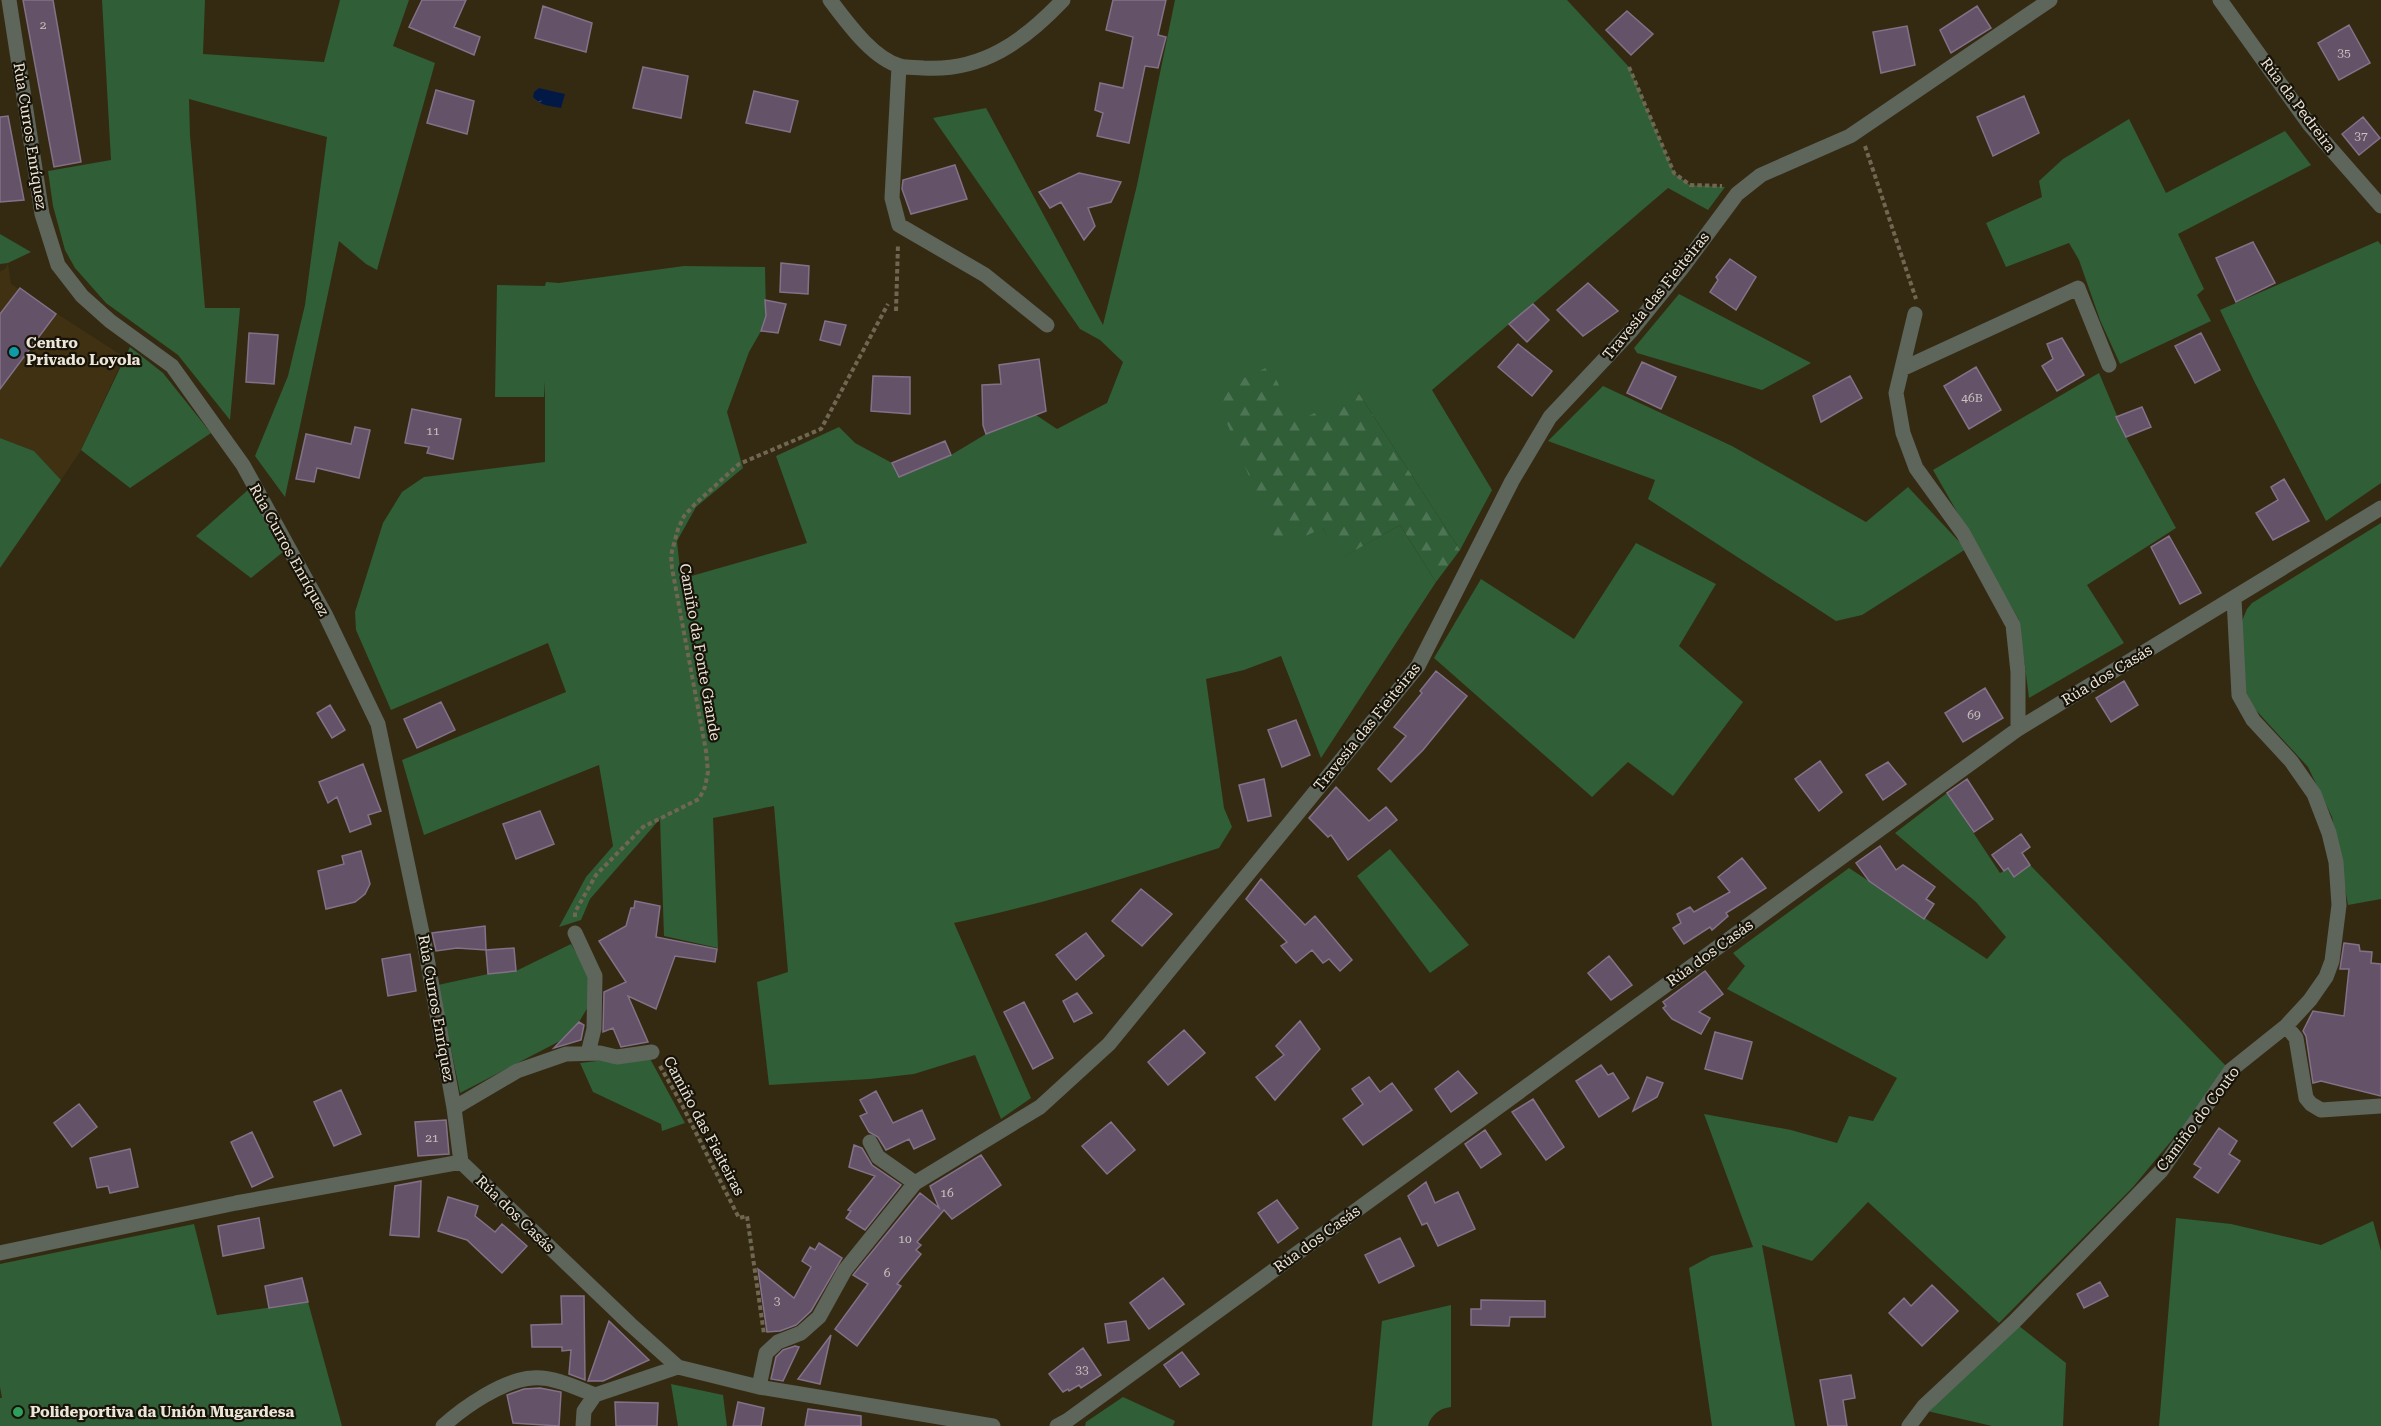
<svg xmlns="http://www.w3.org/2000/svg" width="2381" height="1426" font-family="'Roboto Serif',serif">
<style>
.built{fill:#3f3112}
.green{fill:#2f5e37}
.forest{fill:url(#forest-firs)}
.water{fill:url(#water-ripples)}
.building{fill:#635268;stroke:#837188;stroke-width:1.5}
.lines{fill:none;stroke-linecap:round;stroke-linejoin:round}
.path{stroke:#706752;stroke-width:4;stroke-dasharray:4.5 3;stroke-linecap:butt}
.minor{stroke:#5e655b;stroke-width:15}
.culture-dot{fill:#0f9aa8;stroke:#181309;stroke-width:2}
.leisure-dot{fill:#2e9e5b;stroke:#181309;stroke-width:2}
.labels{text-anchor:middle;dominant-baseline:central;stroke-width:4.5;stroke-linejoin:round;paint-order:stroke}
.number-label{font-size:12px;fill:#cac1bc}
.street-label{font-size:15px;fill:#ece6d8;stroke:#181309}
.poi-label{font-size:15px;font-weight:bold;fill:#ece6d8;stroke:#181309;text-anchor:start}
</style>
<defs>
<pattern id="forest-firs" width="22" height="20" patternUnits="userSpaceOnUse" patternTransform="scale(1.5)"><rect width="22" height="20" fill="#2f5e37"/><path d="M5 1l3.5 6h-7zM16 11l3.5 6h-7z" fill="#4d7553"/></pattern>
<pattern id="water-ripples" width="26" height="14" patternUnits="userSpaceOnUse" patternTransform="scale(1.5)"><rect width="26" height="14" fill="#021945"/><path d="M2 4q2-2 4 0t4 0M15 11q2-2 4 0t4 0" fill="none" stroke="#273a5f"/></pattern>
</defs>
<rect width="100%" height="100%" fill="#342a12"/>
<path class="built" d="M8 263 11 284 124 357 81 450 61 480 34 451 0 438V272L6 268Z"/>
<path class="green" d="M102 0H205L203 54 324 62 340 0H409L393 46 435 63 377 270 366 264 339 241 285 497 255 456 288 376 305 305 327 137 189 99 190 135 205 308H240L230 420 178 355 106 303 75 268 65 250 53 206 48 171 111 160Z
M1175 0H1567L1629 67 1674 173 1690 185 1725 187 1708 210 1668 188 1432 390 1492 490 1460 550 1358 392 1323 528 1339 559 1400 525 1436 582 1321 758 1281 656 1244 670 1206 679 1224 808 1232 827 1219 848C1132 876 1045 904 954 923L1031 1098 1001 1119 975 1055 914 1074 870 1079 769 1085 757 982 788 972 774 806 713 818 718 948 664 936 660 819 590 899 581 920 559 927 586 877 613 846 599 765 424 835 402 760 566 692 548 643 391 710 356 630 355 612 383 523 402 492 424 477 545 462V381L544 397H495L497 285 545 286 546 282 559 283 684 266 765 267 766 316 761 331 749 352 727 412 743 468 696 507 677 541 681 579 807 543 776 456 839 427 855 443 892 463 899 477 951 455 986 434 1036 415 1057 429 1107 403 1123 362 1100 340 1080 329 933 118 986 108 1103 325 1137 185Z
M2129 119 2166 193 2285 131 2311 165 2178 234 2204 289 2197 295 2211 321 2120 364 2100 320 2079 260 2069 243 2006 267 1986 223 2042 197 2039 181 2063 159Z
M0 234 31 252 8 263 0 264Z
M2378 241 2381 245V483L2326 521 2254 381 2220 310Z
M1679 294 1811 363 1762 390 1637 353 1634 348Z
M130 347 163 373 211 433 130 488 81 450Z
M2099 373 2126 437 2176 528 2087 585 2124 643 2029 698 2019 620 1933 470Z
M1603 386 1732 446 1866 522 1908 487 1966 549 1862 615 1836 621 1648 499 1655 480 1548 441Z
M0 438 34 451 61 480 0 568Z
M249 489 283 552 251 578 196 536Z
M2381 523V899L2348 905 2332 817 2308 767 2254 708 2244 688 2241 623 2247 609 2252 603Z
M1636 543 1716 584 1679 646 1743 702 1673 796 1628 762 1592 797 1434 658 1481 579 1574 639Z
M1947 793 2000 873 2008 869 2015 877 2030 865 2226 1066 2187 1122 2133 1187 1999 1323 1868 1202 1812 1261 1762 1245 1795 1426H1712L1689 1268 1711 1256 1753 1247 1704 1114 1791 1130 1837 1143 1849 1116 1873 1121 1897 1078 1727 989 1745 966 1733 953 1849 868 1987 959 2006 937 1976 902 1895 833Z
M1390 849 1469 945 1430 973 1357 876Z
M571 944 588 973V1007L579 1022 560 1041 460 1093 438 985 488 974 516 971Z
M648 1055 685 1123 662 1131 661 1124 593 1092 580 1063Z
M2176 1218 2231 1224 2321 1245 2373 1221 2381 1251V1426H2159Z
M194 1224 217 1315 308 1302 342 1426H0V1398H2L0 1387V1264Z
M1451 1305V1407C1440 1408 1431 1415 1428 1426H1372L1382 1321Z
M2019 1326 2066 1363 2063 1426H1992L1927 1411Z
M671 1384 723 1395 727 1426H678Z
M1123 1397 1175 1421 1173 1426H1085L1086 1422Z"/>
<path class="forest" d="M1270 366 1296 422 1358 392 1460 550 1436 582 1400 525 1338 560 1323 528 1279 548 1214 392Z"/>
<path class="water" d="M539 88 565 94 561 108C551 106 540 106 533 97L534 92Z"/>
<path class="building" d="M23 0H53L81 162 54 167Z
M422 0H466L454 27 480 37 474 55 409 27Z
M1113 0H1166L1158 35 1166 37 1158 68 1145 66 1129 143 1097 136 1103 113 1095 110 1100 83 1123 88 1133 37 1106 30Z
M543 6 592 23 586 52 535 38Z
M1977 6 1991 28 1951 53 1940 30Z
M1627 11 1653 34 1631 55 1606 30Z
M2349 25 2370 63 2339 80 2318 43Z
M1907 26 1915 65 1881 73 1873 32Z
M643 67 688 76 681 118 633 108Z
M436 90 474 101 467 134 427 123Z
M754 91 798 101 790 132 746 123Z
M2024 96 2039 133 1993 156 1977 117Z
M8 116 24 200 0 202V117Z
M2363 117 2380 138 2359 155 2342 134Z
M955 165 967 199 911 214 902 189 903 180Z
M1079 173 1121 182 1111 202 1088 208 1095 226 1084 240 1061 202 1050 208 1039 192Z
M2253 242 2275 283 2236 302 2216 258Z
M1730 259 1756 277 1736 310 1710 292 1718 280 1716 277Z
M781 263 809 266 808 294 780 292Z
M1588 283 1618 311 1583 336 1557 310Z
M20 288 56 314 0 389V314Z
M765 300 786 304 778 333 761 331 766 316Z
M1533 304 1549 320 1527 342 1509 324Z
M825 321 846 325 840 345 820 340Z
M249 333 278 335 274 384 246 382Z
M2201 333 2220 370 2195 383 2175 346Z
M2062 338 2084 375 2057 391 2042 366 2053 359 2047 344Z
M1518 344 1552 371 1532 396 1498 367Z
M1039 359 1046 411 986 434 983 425 982 385 1001 384 999 365Z
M1642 362 1676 377 1661 409 1627 393Z
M1976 367 2001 410 1969 429 1944 386Z
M873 376 910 377V414L871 411Z
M1850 376 1862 398 1821 422 1813 396Z
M2142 407 2151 427 2126 437 2116 417Z
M412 409 461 419 453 459 427 453 429 447 405 443Z
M355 427 370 430 359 478 317 468 314 482 296 479 306 434 351 444Z
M945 441 951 455 899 477 892 463Z
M2284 479 2309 521 2273 540 2256 513 2278 500 2271 487Z
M2169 536 2201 593 2180 604 2151 547Z
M1436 671 1467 696 1423 750 1391 782 1378 769 1406 736 1394 727 1422 693 1420 691Z
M2124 681 2138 705 2111 722 2096 698Z
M1985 688 2003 718 1963 742 1945 713Z
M441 702 455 730 417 748 404 719Z
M330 705 345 730 332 738 317 713Z
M1296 720 1310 755 1282 767 1268 730Z
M1820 761 1842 792 1819 811 1795 779Z
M1888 762 1906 784 1883 800 1866 775Z
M363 764 381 811 368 815 371 824 350 832 337 797 328 803 319 782Z
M1264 779 1271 816 1248 821 1239 785Z
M1967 779 1993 819 1974 832 1947 793Z
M1336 787 1369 821 1386 807 1397 820 1348 860 1331 835 1328 837 1309 818Z
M540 811 554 844 516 859 503 824Z
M2021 834 2030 847 2022 853 2030 865 2014 877 2008 868 2004 871 1992 855Z
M1880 846 1896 870 1903 865 1935 887 1926 899 1934 904 1924 919 1869 881 1856 863Z
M361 851 370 884 365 894 355 902 326 909 318 871 344 864 342 856Z
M1742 858 1766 888 1726 913 1728 916 1712 930 1710 927 1684 944 1673 928 1681 923 1677 914 1690 907 1694 912 1730 892 1718 877Z
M1261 879 1305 925 1315 916 1352 960 1340 971 1329 959 1323 963 1312 950 1296 963 1281 946 1287 942 1246 899Z
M1141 889 1172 914 1142 946 1112 921Z
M635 901 660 906 656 937 717 949 715 962 675 956 656 1009 628 996 648 1042 621 1047 613 1028 603 1032 604 992 626 982 599 941 626 926 631 908H634Z
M485 926 486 950 457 948 436 951 432 933Z
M1086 933 1104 956 1076 980 1056 955Z
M2344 943 2359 945 2360 951 2372 952 2371 963 2381 964V1096L2321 1081 2313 1083 2306 1036 2303 1031 2313 1011 2344 1016 2349 969H2340Z
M514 948 516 971 488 974 486 950Z
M410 954 416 991 388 996 382 959Z
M1609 956 1632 985 1611 1000 1588 973Z
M1705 971 1723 994 1699 1012 1710 1018 1701 1034 1672 1019 1663 1008 1666 1006 1663 1002Z
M1077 993 1092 1013 1074 1022 1063 1001Z
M1024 1002 1053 1058 1033 1069 1004 1012Z
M1300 1021 1320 1049 1275 1100 1256 1077 1284 1055 1276 1046Z
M579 1022 584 1025 581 1040 554 1048Z
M1184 1030 1205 1053 1168 1085 1148 1062Z
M1715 1032 1752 1042 1742 1079 1705 1069Z
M1601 1065 1608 1075 1613 1073 1629 1098 1599 1117 1576 1081Z
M1458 1071 1477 1093 1451 1112 1435 1089Z
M1369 1077 1380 1092 1392 1083 1412 1110 1363 1145 1343 1119 1363 1104 1352 1089Z
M1647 1077 1663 1083 1657 1097 1633 1111Z
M341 1090 361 1134 334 1146 314 1102Z
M876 1091 893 1123 922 1110 935 1139 914 1149 909 1139 886 1150 878 1137 869 1132 860 1116 867 1113 860 1100Z
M1533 1099 1564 1147 1546 1160 1512 1112Z
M79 1104 97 1127 72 1147 54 1123Z
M446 1120 449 1154 418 1156 415 1122Z
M1111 1122 1135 1150 1107 1174 1082 1146Z
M2219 1128 2237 1141 2229 1154 2240 1161 2218 1193 2194 1177 2201 1168 2194 1164Z
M1485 1130 1501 1154 1481 1168 1465 1144Z
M252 1132 273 1177 252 1187 231 1142Z
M854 1145 862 1148 872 1165 901 1185 865 1230 846 1218 851 1211 848 1210 875 1176 849 1167Z
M130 1149 138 1187 110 1193 108 1186 97 1188 90 1158Z
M981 1155 1001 1185 952 1219 944 1210 917 1242 921 1245 916 1250 921 1254 897 1284 901 1286 857 1346 835 1329 868 1284 853 1275 920 1193 939 1208 930 1186Z
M421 1181 419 1237 390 1235 395 1186Z
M1426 1182 1435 1203 1458 1192 1475 1229 1438 1246 1427 1223 1422 1225 1408 1196Z
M448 1197 478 1206 475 1216 495 1232 502 1224 527 1246 502 1273 467 1240 438 1231Z
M1277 1200 1298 1228 1278 1243 1258 1213Z
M259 1218 264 1248 223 1256 218 1226Z
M1400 1238 1414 1266 1379 1283 1365 1255Z
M819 1243 842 1258 811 1311 796 1325 780 1331 767 1332 758 1269 794 1298 811 1267 802 1261 810 1247 815 1250Z
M302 1278 308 1302 269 1308 265 1286Z
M1163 1278 1184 1304 1149 1329 1130 1303Z
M2100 1282 2108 1296 2084 1308 2077 1294Z
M1932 1285 1958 1311 1922 1346 1889 1313 1904 1298 1911 1306Z
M561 1296H584L585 1380 569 1374 571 1350 562 1351V1347H532L531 1325 562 1324Z
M1481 1300 1545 1301V1317H1510L1509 1326 1471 1325V1309H1481Z
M609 1321 649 1360 603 1381H588Z
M1126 1321 1129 1340 1108 1343 1105 1324Z
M831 1335 820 1384 798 1379Z
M795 1346 799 1347 783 1381 771 1379 776 1357 783 1350Z
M1083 1348 1101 1375 1081 1388 1079 1385 1069 1391 1068 1389 1063 1392 1049 1374Z
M1182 1352 1199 1374 1180 1387 1164 1365Z
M1851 1375 1855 1398 1843 1400 1847 1426H1828L1820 1380Z
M540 1388 561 1392 559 1426 513 1423 507 1395 524 1389Z
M615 1402 658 1403 657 1426H616Z
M738 1402 764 1408 761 1426H733Z
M808 1409 861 1416V1426H805Z"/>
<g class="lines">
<path class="path" d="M1629 67 1674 173 1690 185 1722 186
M1865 146 1916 299
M896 311 898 244
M575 917V912L596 875 643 827 699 799 705 787 708 772 706 751 672 568 671 555 678 529 684 516 695 504 739 464 821 429 888 304
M660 1066 681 1103 739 1218 747 1216 764 1334"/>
<path class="minor" d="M9 0 42 214 58 265 82 296 110 321 172 366 243 465 325 614 378 724 425 947 454 1108 461 1162
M830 0C847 22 872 58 900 66 907 68 916 67 923 68 982 72 1024 41 1063 0
M2220 0 2309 124 2381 206
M899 66 892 198 899 225 985 275 1047 325
M1915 314 1896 393 1903 433 1916 468 1963 533 2013 625 2018 672V729
M1902 369 2078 288 2109 365
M575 933 595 976 594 1029 588 1053
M2286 1026 2296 1038 2306 1098 2311 1104 2321 1110 2381 1106
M454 1108 517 1071 566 1054 600 1053 617 1057 652 1052
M870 1142 878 1157 915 1183
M0 1253 236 1203 461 1162 630 1324 678 1367 759 1387 993 1426
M759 1387 766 1353 778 1342 801 1333 819 1317 845 1270 915 1183 1040 1107 1109 1044 1418 666 1512 481 1550 417 1631 331 1682 268 1737 194 1761 175 1850 136 2050 0
M443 1426C464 1407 503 1380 532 1378 553 1376 577 1388 595 1395
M583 1426 584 1411 595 1395 678 1367
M1057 1426 1068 1420 2018 729 2381 508
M1909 1426 1924 1406 2015 1321 2161 1171 2231 1070 2286 1026 2310 1000 2326 977 2332 961 2339 905 2336 862 2329 833 2314 794 2291 761 2253 720 2239 695 2234 599"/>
</g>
<circle class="culture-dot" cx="14" cy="352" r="6"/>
<circle class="leisure-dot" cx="18" cy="1412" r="6"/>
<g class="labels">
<g class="number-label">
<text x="43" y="25">2</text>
<text x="2344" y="53">35</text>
<text x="2361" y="136">37</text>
<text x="1972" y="398">46B</text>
<text x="433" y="431">11</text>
<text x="1974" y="715">69</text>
<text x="432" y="1138">21</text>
<text x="947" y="1193">16</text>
<text x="905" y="1239">10</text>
<text x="887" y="1273">6</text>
<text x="777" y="1301">3</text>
<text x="1082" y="1370">33</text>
</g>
<g class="street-label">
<text transform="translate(2298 105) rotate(53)">Rúa da Pedreira</text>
<text transform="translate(30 136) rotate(81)">Rúa Curros Enríquez</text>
<text transform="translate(1656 296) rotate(-51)">Travesía das Fieiteiras</text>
<text transform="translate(289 550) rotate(61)">Rúa Curros Enríquez</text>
<text transform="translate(700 652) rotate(80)">Camiño da Fonte Grande</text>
<text transform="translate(2107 675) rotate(-31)">Rúa dos Casás</text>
<text transform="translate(1367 727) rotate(-51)">Travesía das Fieiteiras</text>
<text transform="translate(1710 953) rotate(-36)">Rúa dos Casás</text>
<text transform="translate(436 1008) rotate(80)">Rúa Curros Enríquez</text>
<text transform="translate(2198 1119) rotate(-53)">Camiño do Couto</text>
<text transform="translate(704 1126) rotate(62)">Camiño das Fieiteiras</text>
<text transform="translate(515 1214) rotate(44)">Rúa dos Casás</text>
<text transform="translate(1317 1239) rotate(-36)">Rúa dos Casás</text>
</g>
<g class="poi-label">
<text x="26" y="343">Centro<tspan x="26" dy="17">Privado Loyola</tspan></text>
<text x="30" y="1412">Polideportiva da Unión Mugardesa</text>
</g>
</g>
</svg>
